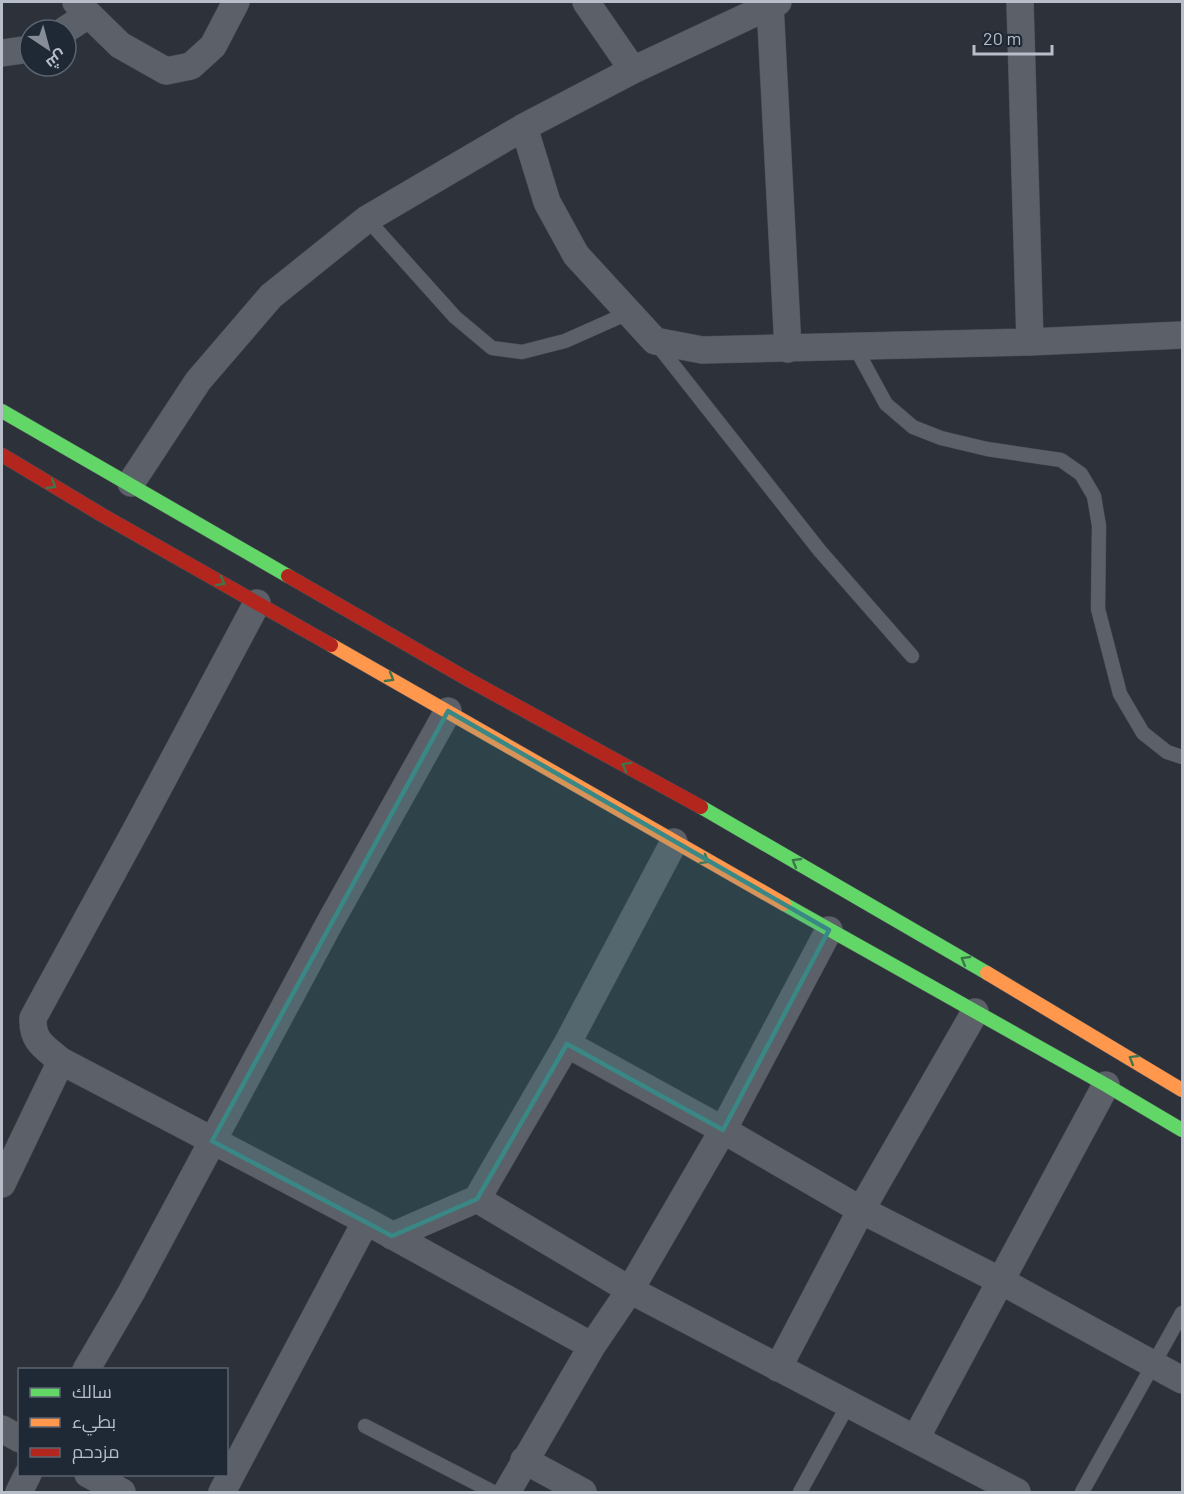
<svg xmlns="http://www.w3.org/2000/svg" width="1184" height="1494" font-family="Barlow,Cairo,sans-serif">
<style>
.lines{fill:none;stroke-linecap:round;stroke-linejoin:round}
.lane-casing{stroke:#484c53;stroke-width:15}
.street-casing{stroke:#484c53;stroke-width:28}
.fast-casing{stroke:#4a4e57;stroke-width:15}
.slow-casing{stroke:#4a4e57;stroke-width:15}
.jam-casing{stroke:#4a4e57;stroke-width:15}
.lane{stroke:#5c6068;stroke-width:14}
.street{stroke:#5c6068;stroke-width:27}
.fast{stroke:#63d668;stroke-width:14}
.slow{stroke:#ff974d;stroke-width:14}
.jam{stroke:#b3261e;stroke-width:14}
.oneway{stroke:#3e764c}
.marked{fill:#398885;fill-opacity:0.2;stroke:#398885;stroke-width:4.5;stroke-linejoin:round}
</style>
<rect width="100%" height="100%" fill="#2c313a"/>
<g class="lines">
<g class="lane-casing">
<path id="lane" d="M367 219 455 317 492 348 522 352 565 341 628 313
M656 343 820 551 912 656
M855 347 886 404 913 427 941 438 987 449 1061 460 1081 474 1094 496 1099 526 1098 609 1120 694 1143 733 1167 752 1182 757
M365 1426 493 1492
M800 1492 848 1405
M1082 1492 1182 1313"/>
</g>
<g class="street-casing">
<path id="street" d="M76 2 120 45 166 71 191 66 213 46 236 2
M586 2 633 70
M1020 2 1030 342
M770 4 788 349
M65 30 88 15
M2 53 30 49
M524 127 547 202 576 255 655 341 702 350 1030 342 1182 335
M131 483 198 381 271 296 367 219 524 127 633 70 778 2
M257 603 138 826 33 1018C32 1041 44 1047 61 1061L366 1221 592 1346
M567 1044 723 1130 861 1210 1001 1281 1182 1380
M2 1184 61 1061
M477 1199 630 1290 1017 1492
M392 1236 477 1199 567 1044 674 842
M778 1368 861 1210 975 1012
M86 1370 131 1293 329 924 448 711
M2 1429 20 1439
M916 1438 1106 1085
M524 1460 583 1492
M88 1474 122 1492
M19 1492 28 1474
M222 1492 366 1221
M507 1492 592 1346 630 1290 723 1130 829 930"/>
</g>
<g class="fast-casing">
<path id="fast" d="M2 411 288 576
M701 807 987 973
M784 904 1106 1085 1182 1130"/>
</g>
<g class="slow-casing">
<path id="slow" d="M331 645 784 904
M987 973 1182 1090"/>
</g>
<g class="jam-casing">
<path id="jam" d="M2 455 102 515 331 645
M288 576 469 680 701 807"/>
</g>
<use href="#lane" class="lane"/>
<use href="#street" class="street"/>
<use href="#fast" class="fast"/>
<use href="#slow" class="slow"/>
<use href="#jam" class="jam"/>
</g>
<defs><path id="oneway-chevron" d="M-2-3.5L2.5 0L-2 3.5" fill="none" stroke-width="1.6" stroke-linecap="round" stroke-linejoin="round" transform="scale(1.5)"/></defs>
<g class="oneway">
<use href="#oneway-chevron" transform="translate(52 485) rotate(31)"/>
<use href="#oneway-chevron" transform="translate(221 582) rotate(29)"/>
<use href="#oneway-chevron" transform="translate(390 678) rotate(30)"/>
<use href="#oneway-chevron" transform="translate(626 766) rotate(-151)"/>
<use href="#oneway-chevron" transform="translate(705 860) rotate(29)"/>
<use href="#oneway-chevron" transform="translate(796 862) rotate(-150)"/>
<use href="#oneway-chevron" transform="translate(965 960) rotate(-150)"/>
<use href="#oneway-chevron" transform="translate(1133 1059) rotate(-149)"/>
</g>
<path class="marked" d="M448 711 829 930 723 1130 567 1044 477 1199 392 1236 212 1141Z"/>
<rect width="1184" height="1494" fill="none" stroke="#b7beca" stroke-width="6"/>
<rect x="18" y="1368" width="210" height="108" fill="#1f2835" stroke="#5c6471" stroke-width="1.5"/>
<rect x="30" y="1388" width="30" height="9" fill="#63d668" stroke="#5c6471" stroke-width="1.5"/>
<text x="72" y="1398" font-size="18" fill="#b7beca">سالك</text>
<rect x="30" y="1418" width="30" height="9" fill="#ff974d" stroke="#5c6471" stroke-width="1.5"/>
<text x="72" y="1428" font-size="18" fill="#b7beca">بطيء</text>
<rect x="30" y="1448" width="30" height="9" fill="#b3261e" stroke="#5c6471" stroke-width="1.5"/>
<text x="72" y="1458" font-size="18" fill="#b7beca">مزدحم</text>
<g transform="translate(48 48) rotate(144)"><circle r="28" fill="#1f2835" stroke="#5c6471" stroke-width="1.5"/>
<path d="M0-4.5L10 22L0 15L-10 22Z" fill="#868d98"/>
<text y="-9" font-size="16" font-weight="bold" text-anchor="middle" fill="#b7beca">ش</text>
</g>
<path d="M974 45v9h78v-9" fill="none" stroke="#b7beca" stroke-width="3"/>
<text x="983" y="45" font-size="18" fill="#b7beca" stroke="#1f2835" stroke-width="4.5" paint-order="stroke">20 m</text>
</svg>
